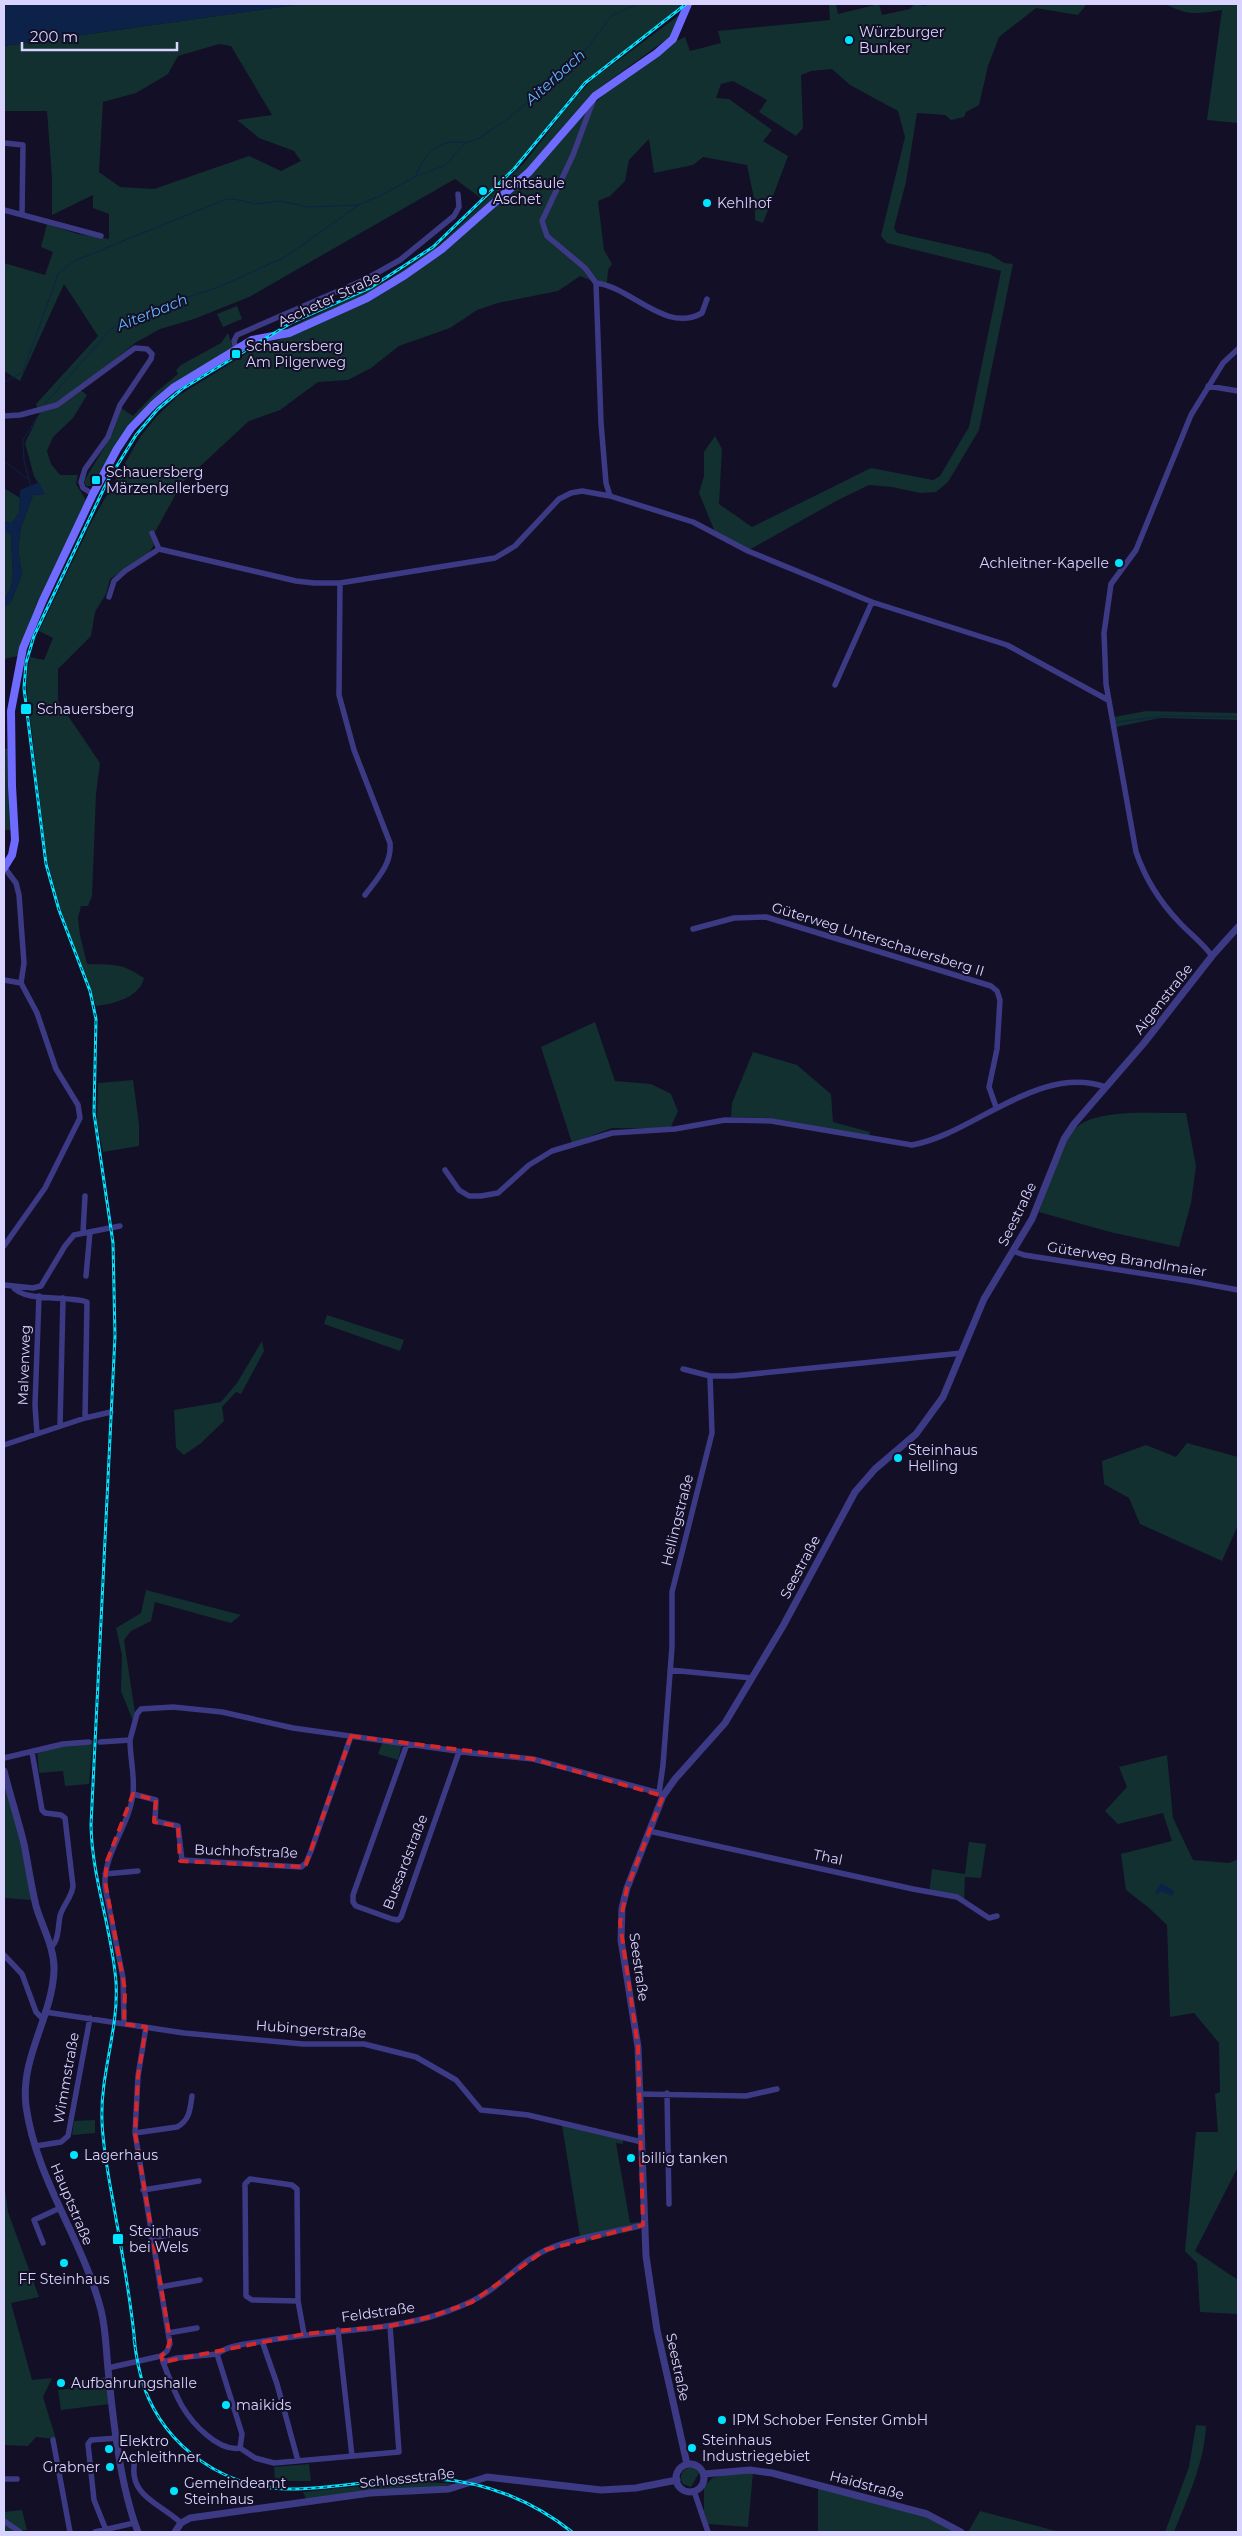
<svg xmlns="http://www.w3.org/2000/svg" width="1242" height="2536" font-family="Montserrat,sans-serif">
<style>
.green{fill:#12302f;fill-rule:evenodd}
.water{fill:#0c2248}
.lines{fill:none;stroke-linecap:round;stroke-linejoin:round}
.stream{stroke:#0c2248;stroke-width:1}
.minor{stroke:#3d3a85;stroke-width:5.5}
.tertiary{stroke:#3d3a85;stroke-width:7}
.secondary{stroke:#6f6bff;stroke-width:8}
.rail-casing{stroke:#00e5ff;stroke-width:3}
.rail{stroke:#130f26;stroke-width:1;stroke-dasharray:4;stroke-linecap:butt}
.marked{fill:none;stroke:#d62828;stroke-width:4;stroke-dasharray:10 6;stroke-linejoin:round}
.poi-dot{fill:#00e5ff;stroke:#130f26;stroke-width:2}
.labels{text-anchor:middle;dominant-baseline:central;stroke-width:4;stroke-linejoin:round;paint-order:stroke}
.poi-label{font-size:14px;fill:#d9d4ff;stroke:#130f26;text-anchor:start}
.street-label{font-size:14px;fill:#d9d4ff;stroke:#130f26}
.water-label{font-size:15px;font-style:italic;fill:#62b6ff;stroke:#130f26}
</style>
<rect width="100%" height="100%" fill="#130f26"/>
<path class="green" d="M302 4H683L577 89 515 166 482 199 455 179 249 297 194 319 160 329 135 343 79 389 87 395 73 418 53 437 47 451 51 464 60 475H78L76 484 86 500 33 613 18 656 4 659V607L11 602 22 574 18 550 21 527 33 495 44 494 34 476 25 443 39 414 36 404 98 336 64 284 20 381 4 371V263L45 275 53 252 41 247 47 224 78 234 109 239V214L93 208V195L52 215V178L47 111H4V46ZM219 44 231 46 272 115 237 120 259 138 294 151 301 161 281 171 249 156 154 189 120 187 99 172 103 102 136 93 168 74 178 56Z
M829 4H836L838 14 879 4 882 15 910 9 914 4 924 6 931 4H1091L1086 5 1078 15 1036 8 999 37 988 66 979 105 966 112 964 117 951 120 945 115 917 113 906 182 894 228 897 233 990 254 1004 263 1013 264 979 430 948 482 936 492 920 493 892 487 869 485 838 500 749 550 715 532 699 493 704 476V452L715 436 722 449 719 504 752 527 871 468 933 480 940 476 969 427 1001 271 887 243 881 236 905 137 898 111 850 85 832 69 811 71 801 75 803 128 796 136 759 112 767 100 733 81 721 84 716 98 729 99 772 130 763 141 788 156 763 223 755 220V203L747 165 703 157 693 165 654 173 649 139 629 160 625 181 610 196 598 201 604 250 612 264 608 270 607 283 597 281 581 267 590 280 580 276 558 291 498 303 477 310 450 328 399 346 371 368 348 380 318 382 280 410 249 421 182 483 155 532 150 534 154 545 148 554 110 579 106 594 95 612 91 636 58 669V701L100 763 96 794 92 896 88 906H81L78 918 80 935 87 964C113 965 120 962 144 978 140 997 114 1004 96 1006L60 908 47 860 26 682 30 657 44 660 53 638 39 631 92 521 140 437 157 416 178 396 265 342 279 340 303 331 450 247 607 91 674 42 685 37 690 51 721 43 718 31 830 20Z
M1165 4H1238V123L1207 120 1222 10C1196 14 1189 16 1165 4Z
M682 13 671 36 598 89 533 164 457 234 404 272 369 293 289 331 280 332 388 280 440 244 524 163 575 98 592 80Z
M237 306 242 319 223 327 217 314Z
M228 333 233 348 182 379 120 439 91 486H86L84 481 113 433 121 408 133 416 155 393 178 374 176 370 181 365 221 343Z
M4 488 20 498 19 513 12 523 4 522Z
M4 529 11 535C10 555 19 582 4 599Z
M1146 711 1238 713V720L1160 718 1116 727 1114 717Z
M4 748 8 749 12 830H4Z
M595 1022 615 1081 651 1084 671 1094 678 1111 670 1129 612 1128 572 1143 541 1047Z
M753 1052 797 1065 831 1094 833 1122 870 1132 869 1137 768 1118 731 1117 732 1103Z
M133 1080 139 1124V1146L103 1152 97 1122 98 1083Z
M1186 1113 1196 1166 1191 1203 1179 1247 1110 1232 1039 1212C1049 1186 1056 1151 1074 1130 1093 1107 1158 1114 1186 1113Z
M327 1315 404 1340 400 1351 324 1324Z
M262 1341 264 1351 241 1394 236 1392 222 1407 224 1421 201 1443 184 1455 176 1448 174 1410 221 1402 237 1383Z
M1187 1443 1238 1457V1525L1222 1561 1140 1524 1129 1498 1104 1484 1102 1461 1146 1445 1176 1457Z
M146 1590 241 1615 231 1623 155 1602 151 1621 131 1631 124 1640 135 1713 133 1721 121 1691 122 1655 116 1628 141 1613Z
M78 1740H93L89 1784 65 1786 63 1771 39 1773 37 1748Z
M383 1741 402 1744 398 1760 378 1754Z
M1167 1755 1173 1818 1193 1860 1229 1863 1238 1859V2167L1195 2251 1238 2280V2314L1200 2312 1197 2263 1185 2251 1196 2132H1218L1215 2094 1220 2092 1219 2043 1194 2013 1170 2017 1167 1925 1149 1908 1126 1890 1121 1854 1172 1841 1163 1813 1118 1824 1105 1811 1127 1787 1119 1767Z
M4 1782 11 1799 32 1900 4 1898Z
M969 1842 986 1844 981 1878 965 1877 964 1901 929 1894 932 1869 965 1874Z
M95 2120V2133L72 2135 74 2121Z
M562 2125 623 2139V2144L616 2143 630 2223 639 2222 640 2229 581 2243Z
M4 2182 8 2212 39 2297 11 2303 32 2380 52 2378 43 2397 56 2439 36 2437 28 2446 4 2445Z
M107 2377 110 2404 61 2410 58 2390 75 2388V2381Z
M1196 2425 1206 2426C1204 2464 1188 2497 1174 2532H1165L1189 2467Z
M309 2464 311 2481H275L274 2467Z
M688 2468H695L699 2473 691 2487 683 2484C679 2477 681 2471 688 2468Z
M729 2473H753L748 2527 708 2524 704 2511V2487L712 2478Z
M409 2481 459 2484 306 2499 303 2492Z
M818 2487 927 2516 958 2532H818Z
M22 2510 27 2530 4 2532V2512Z
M980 2511 1060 2532H968Z"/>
<path class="water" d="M4 4H302L4 46Z
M39 482 45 494 33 495 21 527 18 550 22 574 11 602 4 607V599C19 582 10 555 11 535L4 529V522L12 523 19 513 20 490Z
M1161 1883 1174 1891 1172 1896 1161 1891 1158 1894 1155 1893Z"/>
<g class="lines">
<path class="stream" d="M416 175C426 152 439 138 465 143
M4 382 23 372 58 274 74 261 224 200 234 199 255 204 281 201 308 207 359 205
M44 405 111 329 163 305 219 287 285 257 360 204 380 196 416 176 446 165 465 143 478 139 502 123 542 91 588 47 612 15 638 4
M4 461 28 479
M31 486 24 461 23 440 40 413
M1116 722 1165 716 1238 717"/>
<path class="minor" d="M593 101 573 155 542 221 547 236 585 268 596 283
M4 143 23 145 22 214
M4 210 101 236
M596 283 601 423 606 483 610 496
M596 283C631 287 666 334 702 313L707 299
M236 350 234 341 237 335 366 279 400 260 454 216 459 207 458 194
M1208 386 1238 391
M4 416 20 415 57 405 135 348 147 349 152 354 151 359 120 405 108 437 85 469 81 482 83 488 93 494
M152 533 159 549
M159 549 296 581 314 583H340L495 558 515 546 559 499 571 493 582 491 610 496 693 522 748 551 872 602 1007 645 1108 700
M340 583 339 695 354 750 390 843C392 864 377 879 365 895
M109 597 114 581 125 571 159 549
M835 685 872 602
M693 929 734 918 766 917 991 986 997 991 1000 1000 997 1049 989 1087 996 1107
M1212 956C1203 943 1190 934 1179 922 1160 902 1145 878 1136 852L1106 684 1104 633 1111 584 1136 550 1191 415 1223 363 1238 349
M4 980 21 983
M445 1170 459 1190 469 1196H481L498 1193 529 1165 552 1151 612 1133 675 1129 725 1120 771 1121 912 1145C974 1134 1039 1063 1106 1087
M83 1233 85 1196
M4 1246 45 1188 80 1118 78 1105 56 1069 37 1013 21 983 24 963 19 895 16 883 4 867
M1013 1251 1024 1255 1190 1281 1238 1290
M86 1276 90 1232
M4 1285 33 1288 41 1286 65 1246 74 1235 120 1226
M12 1286C24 1303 67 1295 87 1302L85 1418
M683 1369 710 1376H733L962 1353
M60 1426 63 1298
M37 1434 35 1405 39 1296
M4 1445 85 1418 111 1412
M670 1670 752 1678
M130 1740 137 1714 141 1709 173 1707 222 1712 293 1728 471 1753 533 1759 659 1793
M100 1742 130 1740C130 1758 135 1776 133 1794 129 1827 103 1853 105 1887L123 1978 124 2024
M407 1744 353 1895V1902L356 1906 392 1919 398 1920 401 1917 459 1752
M32 1752 42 1810 45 1813 61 1815 65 1818 73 1886C72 1897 63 1905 60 1916 58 1926 59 1941 51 1947
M4 1758 63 1744 89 1742
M133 1794 156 1800 155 1821 178 1826 182 1860 301 1867 306 1863 311 1851 351 1736
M661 1794 659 1793 663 1765 672 1647V1592L712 1433 710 1376
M649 1831 913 1889 957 1897 989 1918 997 1916
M105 1874 138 1871
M4 1955 22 1974 36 2012 42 2018
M45 2012 184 2033 303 2044H364L416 2057 456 2080 481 2110 528 2115 642 2142
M667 2093 669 2204
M639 2094 746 2096 777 2089
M135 2133 177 2127C190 2120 190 2109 192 2096
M36 2146 61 2142 68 2136 90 2018
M143 2190 199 2181
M151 2238 198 2230
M43 2243 34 2220 60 2208
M160 2287 200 2280
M298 2301 252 2300 246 2296 245 2184 250 2179 292 2185 297 2189 298 2301 304 2334
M338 2330 352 2456
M168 2333 197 2328
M262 2341 277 2384 298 2461
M217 2354C231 2344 248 2344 264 2341 319 2331 376 2332 430 2317 450 2311 472 2303 489 2291 508 2278 522 2261 544 2251 570 2238 614 2232 643 2225
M163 2360V2362L177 2358 217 2354
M163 2362C169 2377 174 2392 182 2406 192 2423 218 2452 240 2448L242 2434 217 2354
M108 2368 161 2356 167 2351 170 2344 135 2133 138 2076 146 2027
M53 2440 70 2532
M240 2448 255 2458 274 2463 399 2452 390 2326
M154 2455 135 2460C127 2496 160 2503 181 2523
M4 2479H17
M694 2491 708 2532
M4 2521 20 2532
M106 2530 94 2500 88 2444 91 2440 118 2438
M95 2532 134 2523"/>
<path class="tertiary" d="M4 1771C10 1795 18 1819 24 1844 28 1864 31 1885 36 1906 42 1927 55 1948 54 1971 52 2017 20 2058 26 2106 36 2179 83 2240 101 2310 106 2330 106 2349 108 2369 113 2419 120 2486 138 2532
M687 2464 657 2330 646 2256 638 2047 621 1940 622 1908 627 1888 663 1796 675 1779 725 1723 783 1626 855 1492 875 1469 916 1434 943 1397 984 1299 1032 1219 1064 1139 1074 1124 1144 1043 1212 956 1238 927
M676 2478a14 14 0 1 1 28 0a14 14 0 1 1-28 0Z
M704 2474 750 2470 772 2473 927 2514 961 2532
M175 2532 181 2523 190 2518 370 2493 449 2489 487 2477 601 2490 636 2488 677 2480"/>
<path class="secondary" d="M4 868 12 855 15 840 12 786 11 711 23 648 43 600 93 494 117 449 131 428 154 404 173 388 252 340 289 333 367 298 405 275 442 249 529 172 595 96 657 53 673 39 688 4"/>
<g class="rail-casing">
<path id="rail" d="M134 2339C136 2355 139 2372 144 2387 166 2448 225 2489 290 2489 339 2489 388 2476 437 2479 486 2482 533 2501 572 2532
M135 2345C131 2299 122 2253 114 2207 109 2179 103 2150 102 2121 100 2074 119 2029 116 1982 112 1929 92 1879 91 1825L115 1336 113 1243 94 1113 96 1019 90 991 59 910 46 864 24 688 26 663 34 636 107 482 136 435 158 409 182 389 291 323 370 288 433 247 514 169 585 83 686 4"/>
</g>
<use href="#rail" class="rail"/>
</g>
<path class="marked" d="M351 1736 533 1759 663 1796 627 1888 620 1923 638 2047 643 2225 545 2250 472 2302 430 2317 390 2326 304 2334 163 2362 161 2356 167 2351 170 2340 135 2133 138 2076 146 2027 124 2024 125 1990 105 1881 107 1861 133 1794 156 1800 154 1822 178 1826 180 1861 305 1867Z"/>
<g class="poi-dot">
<circle cx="849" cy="40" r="5"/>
<circle cx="483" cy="191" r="5"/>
<circle cx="707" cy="203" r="5"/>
<rect x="231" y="349" width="10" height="10" rx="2.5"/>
<rect x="91" y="475" width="10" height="10" rx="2.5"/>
<circle cx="1119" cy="563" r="5"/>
<rect x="20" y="703" width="12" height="12" rx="2.5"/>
<circle cx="898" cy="1458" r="5"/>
<circle cx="74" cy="2155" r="5"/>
<circle cx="631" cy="2158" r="5"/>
<rect x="112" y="2233" width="12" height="12" rx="2.5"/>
<circle cx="64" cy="2263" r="5"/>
<circle cx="61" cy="2383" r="5"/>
<circle cx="226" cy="2405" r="5"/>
<circle cx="722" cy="2420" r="5"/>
<circle cx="692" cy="2448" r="5"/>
<circle cx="109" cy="2449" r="5"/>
<circle cx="110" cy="2467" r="5"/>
<circle cx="174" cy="2491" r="5"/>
</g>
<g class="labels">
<g class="poi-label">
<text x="859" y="32">Würzburger<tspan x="859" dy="16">Bunker</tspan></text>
<text x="493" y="183">Lichtsäule<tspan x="493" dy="16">Aschet</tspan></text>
<text x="717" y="203">Kehlhof</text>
<text x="246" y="346">Schauersberg<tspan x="246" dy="16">Am Pilgerweg</tspan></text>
<text x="106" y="472">Schauersberg<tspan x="106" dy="16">Märzenkellerberg</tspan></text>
<text x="1109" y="563" text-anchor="end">Achleitner-Kapelle</text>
<text x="37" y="709">Schauersberg</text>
<text x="908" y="1450">Steinhaus<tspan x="908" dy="16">Helling</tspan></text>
<text x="84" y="2155">Lagerhaus</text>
<text x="641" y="2158">billig tanken</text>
<text x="129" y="2231">Steinhaus<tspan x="129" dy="16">bei Wels</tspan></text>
<text x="64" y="2279" text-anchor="middle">FF Steinhaus</text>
<text x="71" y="2383">Aufbahrungshalle</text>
<text x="236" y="2405">maikids</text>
<text x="732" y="2420">IPM Schober Fenster GmbH</text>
<text x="702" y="2440">Steinhaus<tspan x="702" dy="16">Industriegebiet</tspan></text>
<text x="119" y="2441">Elektro<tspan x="119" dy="16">Achleithner</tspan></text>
<text x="100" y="2467" text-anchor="end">Grabner</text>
<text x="184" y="2483">Gemeindeamt<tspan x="184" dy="16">Steinhaus</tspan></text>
</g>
<g class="street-label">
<text transform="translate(329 299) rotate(-25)">Ascheter Straße</text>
<text transform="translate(878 939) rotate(17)">Güterweg Unterschauersberg II</text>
<text transform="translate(1163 999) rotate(-52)">Aigenstraße</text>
<text transform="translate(1017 1214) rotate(-64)">Seestraße</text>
<text transform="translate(1127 1259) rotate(9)">Güterweg Brandlmaier</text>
<text transform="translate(24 1365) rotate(-88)">Malvenweg</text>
<text transform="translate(677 1520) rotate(-76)">Hellingstraße</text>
<text transform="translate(800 1567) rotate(-62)">Seestraße</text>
<text transform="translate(246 1851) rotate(2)">Buchhofstraße</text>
<text transform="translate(828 1857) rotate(12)">Thal</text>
<text transform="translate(405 1862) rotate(-69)">Bussardstraße</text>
<text transform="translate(639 1967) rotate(82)">Seestraße</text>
<text transform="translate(311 2029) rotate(4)">Hubingerstraße</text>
<text transform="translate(66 2078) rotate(-80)">Wimmstraße</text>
<text transform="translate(72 2204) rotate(67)">Hauptstraße</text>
<text transform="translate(378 2312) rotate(-8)">Feldstraße</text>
<text transform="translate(678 2367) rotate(78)">Seestraße</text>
<text transform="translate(407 2478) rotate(-6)">Schlossstraße</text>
<text transform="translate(867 2485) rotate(15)">Haidstraße</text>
</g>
<g class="water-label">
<text transform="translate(555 77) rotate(-42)">Aiterbach</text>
<text transform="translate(152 312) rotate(-22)">Aiterbach</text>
</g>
</g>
<rect width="1242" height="2536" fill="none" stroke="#d9d4ff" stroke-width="10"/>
<path d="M22 42v8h155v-8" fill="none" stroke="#d9d4ff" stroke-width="2.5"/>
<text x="30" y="42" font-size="15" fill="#d9d4ff" stroke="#130f26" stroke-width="4" paint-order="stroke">200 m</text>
</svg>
